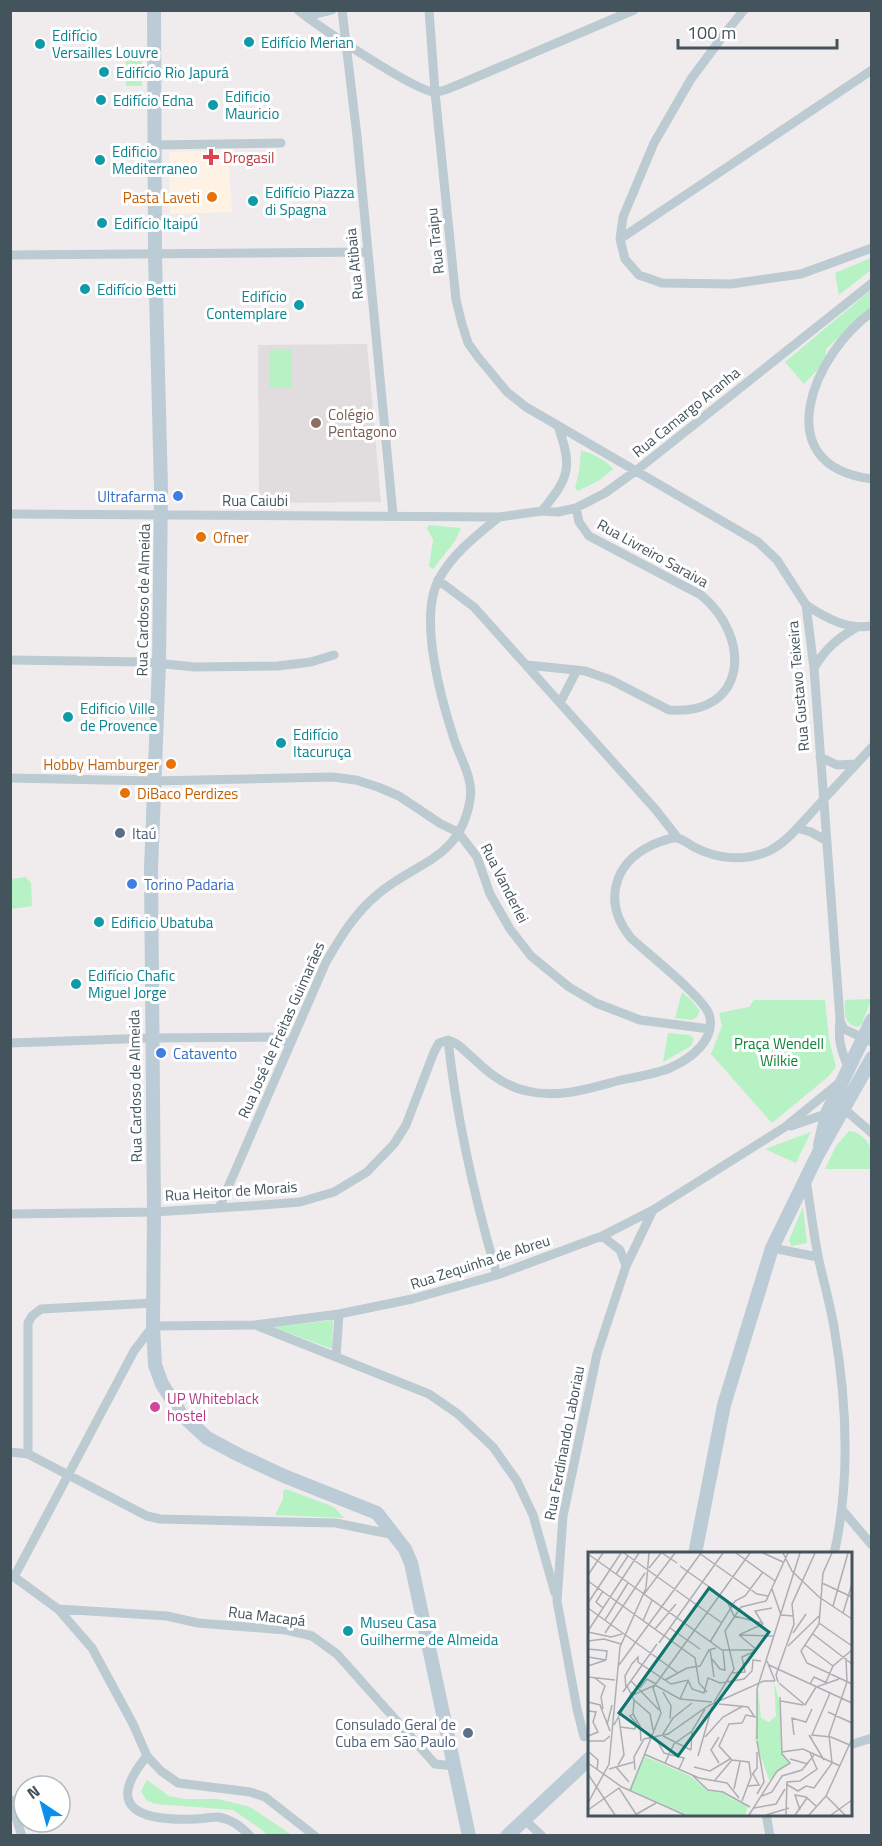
<svg xmlns="http://www.w3.org/2000/svg" width="882" height="1846" font-family="'Titillium Web',sans-serif">
<style>
.commercial{fill:#fdf2e3}
.education{fill:#e1dddf}
.green{fill:#b6f2c4}
.lines{fill:none;stroke-linecap:round;stroke-linejoin:round}
.street{stroke:#bccad1;stroke-width:9}
.secondary{stroke:#bbccd6;stroke-width:14}
.culture-dot{fill:#0f9aa8;stroke:#fff;stroke-width:2}
.health-dot{fill:#e0444e;stroke:#fff;stroke-width:2}
.food-dot{fill:#e8710a;stroke:#fff;stroke-width:2}
.education-dot{fill:#8d6e63;stroke:#fff;stroke-width:2}
.shop-dot{fill:#3f7fe0;stroke:#fff;stroke-width:2}
.service-dot{fill:#5c6f8a;stroke:#fff;stroke-width:2}
.hotel-dot{fill:#d1479c;stroke:#fff;stroke-width:2}
.labels{text-anchor:middle;dominant-baseline:central;stroke-width:6;stroke-linejoin:round;paint-order:stroke}
.culture-label{font-size:15px;fill:#0d838f;stroke:#fff;text-anchor:start}
.health-label{font-size:15px;fill:#be3a42;stroke:#fff;text-anchor:start}
.food-label{font-size:15px;fill:#c56008;stroke:#fff;text-anchor:end}
.street-label{font-size:15px;fill:#44545c;stroke:#fff}
.education-label{font-size:15px;fill:#785e54;stroke:#fff;text-anchor:start}
.shop-label{font-size:15px;fill:#366cbe;stroke:#fff;text-anchor:start}
.service-label{font-size:15px;fill:#4e5e75;stroke:#fff;text-anchor:start}
.park-label{font-size:15px;fill:#0f8337;stroke:#fff}
.hotel-label{font-size:15px;fill:#b23c85;stroke:#fff;text-anchor:start}
.inset-road{fill:none;stroke:#abafb3;stroke-width:1.5}
.view{fill:#0f766e;fill-opacity:0.15;stroke:#0f766e;stroke-width:3}
.inset-edge{fill:none;stroke:#44545c;stroke-width:3}
</style>
<rect width="100%" height="100%" fill="#f0eced"/>
<path class="commercial" d="M228 150 232 212 170 214 169 152Z"/>
<path class="education" d="M367 344 381 502 259 503 258 345Z"/>
<path class="green" d="M126 53H142V86H126Z
M871 258V270L839 295 835 273Z
M871 290V307L826 349V361L804 384 785 362Z
M269 349H292V387H269Z
M581 451C591 452 607 461 613 469L600 480 578 491 575 488 579 472Z
M429 525 461 528 455 541 433 569 429 566 433 540 427 528Z
M26 877 31 883 32 906 11 909V879Z
M682 992 693 1002 700 1011 697 1017 692 1020 675 1018Z
M871 999 862 1024 857 1027C843 1024 845 1012 845 1000Z
M754 1000H825L829 1039 836 1067 829 1076 772 1123 711 1054 722 1026 719 1013 749 1007Z
M668 1033 690 1035 694 1039 691 1046 663 1062Z
M849 1131C858 1131 868 1140 871 1149 873 1155 872 1164 871 1169H825L836 1146Z
M811 1132 796 1163 765 1149Z
M803 1207 807 1243 791 1246 789 1240Z
M333 1320 332 1349 273 1327Z
M286 1489 334 1507 344 1518 275 1515 283 1499V1491Z
M147 1780 169 1796 184 1799H218L250 1807 292 1835H267L262 1830 233 1810 156 1804 146 1800 141 1791Z"/>
<g class="lines">
<path class="street" d="M298 10C316 25 415 91 434 92 442 93 452 87 460 84L634 10
M301 10 316 14 332 10
M342 10 357 136 393 515
M429 10 435 92 456 300 462 324 468 343 478 357 507 392 526 407 758 542 777 560 806 605 814 668 840 1019C838 1039 840 1048 848 1067
M744 10 726 32 691 79 654 143 623 217 620 239 625 259 639 275 662 283 731 284 801 274 872 248
M155 145 281 143
M620 239 872 70
M10 255 368 252
M872 312C814 353 765 466 872 479
M542 511C569 477 573 469 558 426
M10 514 499 517 542 511 558 512 576 508 605 493 637 470 872 283
M438 580 474 607 656 810 677 837
M806 605C826 618 847 630 872 626
M10 660 145 662 195 667 278 666 311 662 334 655
M527 665 585 671 611 680 669 710C748 716 752 637 701 595L589 536 579 522 576 508
M814 668C825 649 838 638 857 627
M560 703 577 670
M820 757 837 765 856 764
M10 778 154 781 332 777 356 780 378 787 399 796 441 824 458 832 477 857 490 894 510 929 531 956 569 987 596 1003 640 1020 710 1029
M797 828 811 832 827 841
M840 1021 844 1029 872 1042
M448 1040C457 1122 474 1196 497 1275
M10 1043 151 1038 272 1037 290 1043
M791 1126 843 1108 872 1133
M806 1179C810 1205 813 1230 818 1256 823 1280 830 1303 834 1327 847 1402 851 1479 834 1554
M219 1208 326 962C341 936 355 913 378 894 417 861 460 860 470 800 474 779 460 758 454 739 441 699 418 617 439 579 453 553 477 535 499 517
M10 1214 154 1212 263 1205 300 1202 334 1192 367 1172 394 1144 406 1125 434 1052 439 1043 448 1040C459 1043 464 1051 473 1058 488 1073 506 1087 527 1091 559 1099 590 1088 621 1080 637 1077 655 1074 670 1068 690 1059 717 1040 709 1014 703 997 647 953 631 938 603 904 612 864 652 845 659 842 666 839 674 838 681 837 688 844 694 847 717 859 744 862 769 851 787 842 800 825 813 811 832 790 852 769 872 747
M602 1236 620 1250 626 1266
M772 1248 818 1257
M258 1326 429 1394 458 1414 493 1447 517 1481 533 1515 555 1593
M336 1357 339 1314
M10 1452 28 1454 147 1516 160 1519 336 1523 395 1535
M28 1454V1323L32 1316 41 1309 154 1303
M843 1511 872 1545
M10 1574 58 1609 92 1648 133 1724 147 1756 161 1771 178 1783 250 1792 265 1797 315 1836
M14 1577 134 1351 153 1326 255 1325 339 1314 412 1299 497 1275 602 1236 653 1210 785 1127 839 1083
M58 1609 167 1616 198 1623 286 1630 312 1636 337 1654 435 1764 455 1766
M584 1737 577 1709 557 1601 563 1516 597 1354 626 1266 653 1210
M850 1745 872 1738
M147 1756C101 1811 145 1821 195 1819 202 1819 211 1817 218 1817 230 1819 242 1827 250 1836
M10 1799 22 1836
M766 1814 770 1836
M525 1820 542 1836"/>
<path class="secondary" d="M154 10 155 255 161 489 159 664 151 869 154 1212 153 1326 155 1365 162 1384 181 1414 207 1438 239 1455 284 1476 377 1513 405 1549 411 1563 469 1836
M820 1145 828 1111 872 1020
M695 1554 724 1405 772 1248 818 1154 872 1058
M507 1836 590 1758"/>
</g>
<g class="culture-dot">
<circle cx="249" cy="42" r="6"/>
<circle cx="40" cy="44" r="6"/>
<circle cx="104" cy="72" r="6"/>
<circle cx="101" cy="100" r="6"/>
<circle cx="213" cy="105" r="6"/>
<circle cx="100" cy="160" r="6"/>
<circle cx="253" cy="201" r="6"/>
<circle cx="102" cy="223" r="6"/>
<circle cx="85" cy="289" r="6"/>
<circle cx="299" cy="305" r="6"/>
<circle cx="68" cy="717" r="6"/>
<circle cx="281" cy="743" r="6"/>
<circle cx="99" cy="922" r="6"/>
<circle cx="76" cy="984" r="6"/>
<circle cx="348" cy="1631" r="6"/>
</g>
<path class="health-dot" d="M208 148h6v6h6v6h-6v6h-6v-6h-6v-6h6z"/>
<g class="food-dot">
<circle cx="212" cy="197" r="6"/>
<circle cx="201" cy="537" r="6"/>
<circle cx="171" cy="764" r="6"/>
<circle cx="125" cy="793" r="6"/>
</g>
<circle class="education-dot" cx="316" cy="423" r="6"/>
<g class="shop-dot">
<circle cx="178" cy="496" r="6"/>
<circle cx="132" cy="884" r="6"/>
<circle cx="161" cy="1053" r="6"/>
</g>
<g class="service-dot">
<circle cx="120" cy="833" r="6"/>
<circle cx="468" cy="1733" r="6"/>
</g>
<circle class="hotel-dot" cx="155" cy="1407" r="6"/>
<g class="labels">
<g class="culture-label">
<text x="52" y="35">Edifício<tspan x="52" dy="17">Versailles Louvre</tspan></text>
<text x="261" y="42">Edifício Merian</text>
<text x="116" y="72">Edifício Rio Japurá</text>
<text x="225" y="96">Edificio<tspan x="225" dy="17">Mauricio</tspan></text>
<text x="113" y="100">Edifício Edna</text>
<text x="112" y="151">Edificio<tspan x="112" dy="17">Mediterraneo</tspan></text>
<text x="265" y="192">Edifício Piazza<tspan x="265" dy="17">di Spagna</tspan></text>
<text x="114" y="223">Edifício Itaipú</text>
<text x="97" y="289">Edifício Betti</text>
<text x="287" y="296" text-anchor="end">Edifício<tspan x="287" dy="17">Contemplare</tspan></text>
<text x="80" y="708">Edificio Ville<tspan x="80" dy="17">de Provence</tspan></text>
<text x="293" y="734">Edifício<tspan x="293" dy="17">Itacuruça</tspan></text>
<text x="111" y="922">Edificio Ubatuba</text>
<text x="88" y="975">Edifício Chafic<tspan x="88" dy="17">Miguel Jorge</tspan></text>
<text x="360" y="1622">Museu Casa<tspan x="360" dy="17">Guilherme de Almeida</tspan></text>
</g>
<g class="health-label">
<text x="223" y="157">Drogasil</text>
</g>
<g class="food-label">
<text x="200" y="197">Pasta Laveti</text>
<text x="213" y="537" text-anchor="start">Ofner</text>
<text x="159" y="764">Hobby Hamburger</text>
<text x="137" y="793" text-anchor="start">DiBaco Perdizes</text>
</g>
<g class="street-label">
<text transform="translate(435 241) rotate(-96)">Rua Traipu</text>
<text transform="translate(354 264) rotate(-96)">Rua Atibaia</text>
<text transform="translate(686 412) rotate(-39)">Rua Camargo Aranha</text>
<text x="255" y="500">Rua Caiubi</text>
<text transform="translate(653 553) rotate(29)">Rua Livreiro Saraiva</text>
<text transform="translate(143 600) rotate(-89)">Rua Cardoso de Almeida</text>
<text transform="translate(798 686) rotate(-95)">Rua Gustavo Teixeira</text>
<text transform="translate(505 883) rotate(63)">Rua Vanderlei</text>
<text transform="translate(281 1030) rotate(-66)">Rua José de Freitas Guimarães</text>
<text transform="translate(135 1086) rotate(-91)">Rua Cardoso de Almeida</text>
<text transform="translate(231 1191) rotate(-4)">Rua Heitor de Morais</text>
<text transform="translate(480 1262) rotate(-18)">Rua Zequinha de Abreu</text>
<text transform="translate(564 1443) rotate(-79)">Rua Ferdinando Laboriau</text>
<text transform="translate(267 1616) rotate(7)">Rua Macapá</text>
</g>
<g class="education-label">
<text x="328" y="414">Colégio<tspan x="328" dy="17">Pentagono</tspan></text>
</g>
<g class="shop-label">
<text x="166" y="496" text-anchor="end">Ultrafarma</text>
<text x="144" y="884">Torino Padaria</text>
<text x="173" y="1053">Catavento</text>
</g>
<g class="service-label">
<text x="132" y="833">Itaú</text>
<text x="456" y="1724" text-anchor="end">Consulado Geral de<tspan x="456" dy="17">Cuba em São Paulo</tspan></text>
</g>
<g class="park-label">
<text x="779" y="1043">Praça Wendell<tspan x="779" dy="17">Wilkie</tspan></text>
</g>
<g class="hotel-label">
<text x="167" y="1398">UP Whiteblack<tspan x="167" dy="17">hostel</tspan></text>
</g>
</g>
<g transform="translate(588 1552)">
<rect width="264" height="264" fill="#f0eced"/>
<path d="M186 130 192 152 193 201 201 210 181 228 167 187 170 136 173 166 181 170 188 164ZM56 204 102 224 120 239 135 241 156 251 132 242 160 254 157 263H100L41 237Z" fill="#b6f2c4"/>
<path class="inset-road" d="M36 1 134 71M74 1 89 11M87 1 56 42 134 98H169M111 1 169 42 180 44M148 1 187 29M175 1 195 10M195 1 204 19 231 45 264 67M244 1 235 21 231 72 213 99 219 111 264 132M0 2 56 42M92 14 127 39M61 16 73 1M28 22 40 4M0 23 15 1M0 29 107 106 111 131 119 140M234 31 264 45M184 37 193 63 206 64M138 47 146 64 174 71M0 51 33 1M245 54 260 1M0 56 90 121M15 56 8 50 15 39M255 61 264 32M17 68 40 31M55 69 64 48M231 71 264 94M82 76 112 97M67 77 88 52M0 79 51 1M0 80 23 85 34 82M17 81 57 21M205 81 218 62M225 82 264 112M151 83 175 72 167 59 184 56M151 83 185 84M151 83 169 98M0 89 16 87 33 92M122 90 147 49 157 44 175 20M71 91 135 1M217 93 245 114M200 94 231 64M0 97 19 99 18 108M122 97 126 125M0 105 18 108M124 107 132 117 137 118 135 99M179 109 187 129M45 111 50 105V110L83 132 100 128 104 137 116 141 120 126 132 131 156 127 164 119 165 108 173 109M31 113 113 1M181 113 264 151M0 114 18 108M143 121 157 120 154 105 165 100M0 125 27 128M7 126 17 134 13 145 15 157M77 128 99 116 112 114 121 98 128 96M43 129 71 158M190 130 188 123 206 72 204 52 227 1M238 130 245 114 264 98M191 131 217 153M222 132 226 125 239 131M39 134 46 148 45 162 52 174 53 189M38 136 37 124 45 110M52 136 59 127 68 132M35 140 69 92M75 140 83 154 82 167M242 141 224 183 243 185 264 194M45 143 67 133 92 147 124 150M92 147 100 129M46 148 62 162 65 178M193 149 215 153M0 150 12 153 22 179M126 150 146 117 137 79 153 55 178 49 200 1M131 152 160 155 166 164M217 153 228 135 251 127M0 159 8 160 5 170 10 180 0 184M240 160 264 171M154 171 141 172 131 194 144 208 161 210 163 225 154 249M154 171 158 163 168 165M19 173 24 153M26 173 44 140M32 175 47 177 48 171 42 164 45 162M75 182 85 166 104 151M206 183 204 166 218 170 224 157M75 184 103 198M67 185 76 201 96 206 91 217M117 185 135 165 155 154M169 187V137L212 1M224 187 221 183 236 208M0 189H16L22 184M169 189 176 230 169 242M103 198 104 179M0 199 10 208 9 218M194 200 215 197 252 214M56 202 111 226 139 231 151 246M110 204 124 155M202 207 220 212M0 211 34 235 97 263M77 211 86 192 104 179 117 157M131 211 123 198 131 185M30 213 36 203 31 166M28 215 41 230M106 215 122 219 142 207M21 217 46 210M47 218 46 205 56 187 80 182 120 154 176 129H187M0 222 27 263M104 223 120 238 135 240 162 255M164 223 169 216V200M127 228 144 208M198 232 210 239 218 234 226 236 244 211 241 183 259 130 258 106M159 234 171 233 165 222M146 237 152 210M42 239 73 161 65 136 162 1M174 244 184 240 194 224 214 218 226 203M238 244 257 263M0 251 21 212 32 95 58 36 61 1M166 256 188 252 197 237M0 258 31 236 48 262M212 258 207 243 218 245 229 255M47 263 68 251M161 263 189 219 202 211 194 202 192 145M178 263 201 256M198 263 199 230 212 229 229 217 222 201M207 263 219 246M221 263 238 244 264 187M243 263 264 248"/>
<path class="view" d="M121 36 181 80 90 204 31 161Z"/>
<rect width="264" height="264" class="inset-edge"/>
</g>
<rect width="882" height="1846" fill="none" stroke="#44545c" stroke-width="24"/>
<g transform="translate(42 1804) rotate(324)"><circle r="28" fill="#ffffff" stroke="#b4bbbe" stroke-width="1.5"/>
<path d="M0-4.5L10 22L0 15L-10 22Z" fill="#0a8fed"/>
<text y="-9" font-size="16" font-weight="bold" text-anchor="middle" fill="#44545c">N</text>
</g>
<path d="M678 39v9h159v-9" fill="none" stroke="#44545c" stroke-width="3"/>
<text x="687" y="39" font-size="18" fill="#44545c" stroke="#ffffff" stroke-width="4.5" paint-order="stroke">100 m</text>
</svg>
